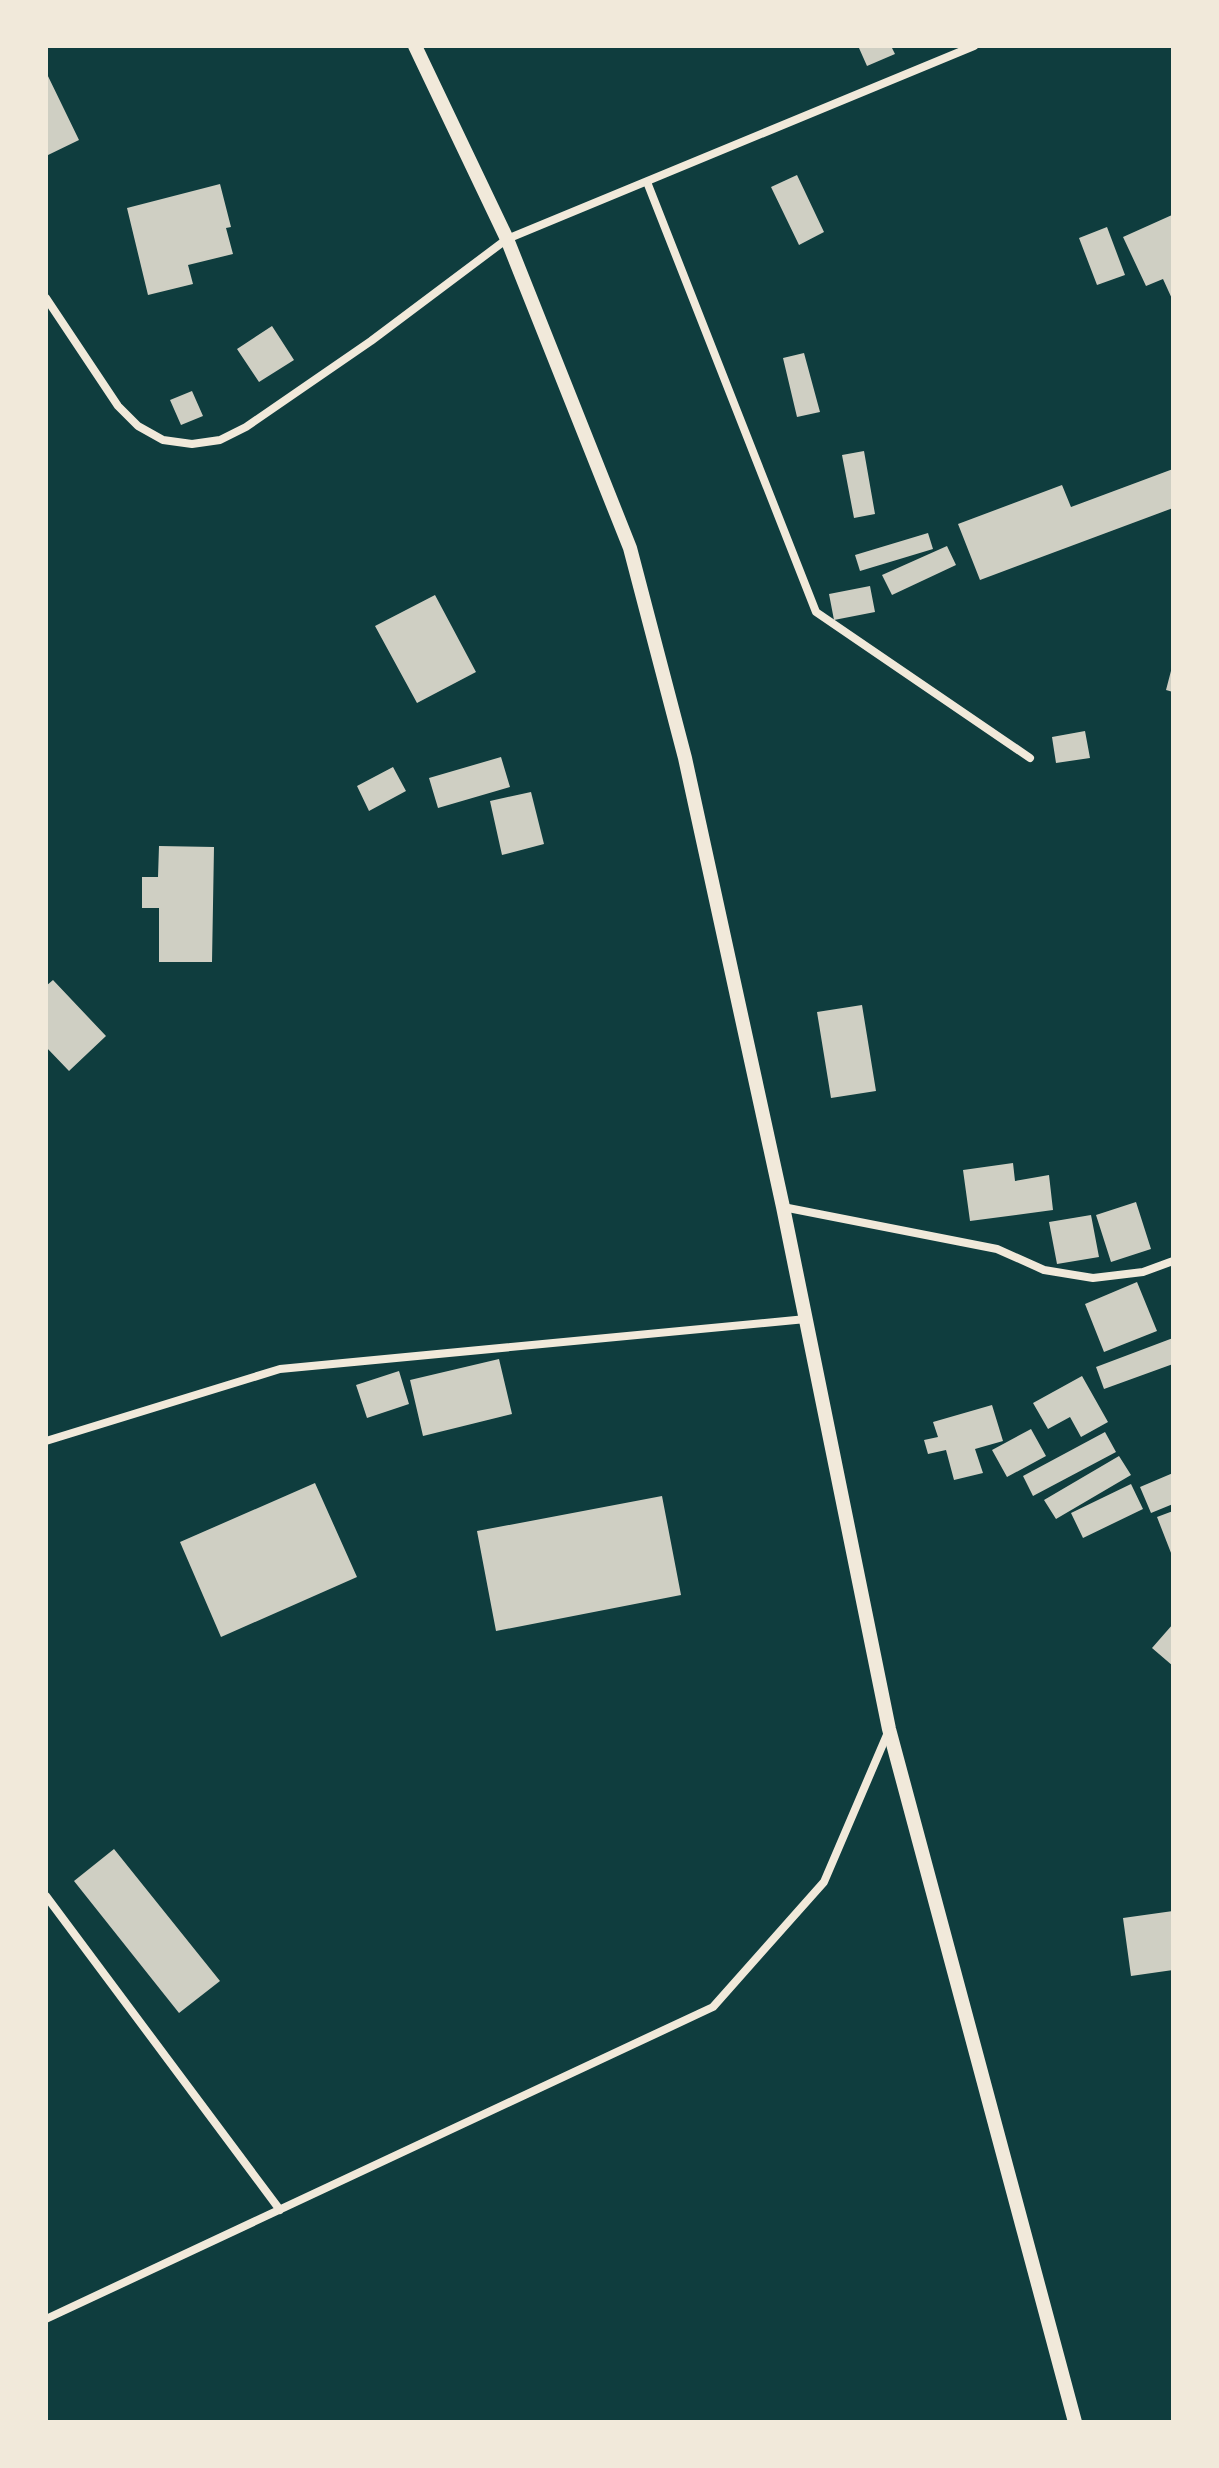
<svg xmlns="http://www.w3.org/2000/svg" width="1219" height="2468" font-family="Lora,serif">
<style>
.building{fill:#cfcfc3}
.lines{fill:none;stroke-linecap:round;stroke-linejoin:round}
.minor{stroke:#f1e9da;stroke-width:8}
.tertiary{stroke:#f1e9da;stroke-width:14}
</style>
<rect width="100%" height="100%" fill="#0f3d3e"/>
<path class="building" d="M862 46H891L895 54 867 66 859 48Z
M46 72 79 140 46 156Z
M797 175 824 232 799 245 771 187Z
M220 184 231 227 226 228 233 254 188 265 193 284 148 295 127 208Z
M1172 215 1173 217V301L1163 279 1146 286 1123 237Z
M1107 227 1125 275 1097 285 1079 238Z
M272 326 294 360 259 382 237 349Z
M804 353 820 412 797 417 783 358Z
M192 391 203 416 181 425 170 400Z
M864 451 875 514 854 518 842 455Z
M1173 469V508L980 580 958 524 1062 485 1071 507Z
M928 533 933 549 860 571 855 555Z
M947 546 956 565 892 595 882 575Z
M870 586 875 612 834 620 829 594Z
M435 595 476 672 417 703 375 626Z
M1172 667H1173V692L1166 690Z
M1085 731 1090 758 1056 763 1052 737Z
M501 757 510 787 438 808 429 778Z
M393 767 406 791 369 811 357 786Z
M531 792 544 844 502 855 490 801Z
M159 846 214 847 212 962H159V908H142V877H158Z
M53 980 106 1036 69 1071 46 1047V986Z
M862 1005 876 1091 831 1098 817 1012Z
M1013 1163 1015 1181 1049 1175 1053 1210 970 1221 963 1170Z
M1136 1202 1151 1249 1111 1262 1096 1215Z
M1091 1215 1099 1257 1057 1264 1049 1222Z
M1137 1282 1157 1331 1104 1352 1085 1304Z
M1173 1338V1364L1104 1389 1096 1367Z
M499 1359 512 1414 423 1436 410 1380Z
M399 1371 409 1404 367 1418 356 1385Z
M1082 1376 1108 1422 1081 1437 1070 1417 1048 1429 1033 1403Z
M992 1405 1003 1441 975 1449 983 1473 954 1480 946 1450 928 1454 924 1440 938 1437 933 1422Z
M1031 1429 1046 1456 1007 1477 992 1450Z
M1105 1432 1116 1452 1033 1496 1023 1476Z
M1119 1456 1131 1475 1056 1519 1044 1500Z
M1173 1473V1504L1151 1513 1140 1487Z
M315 1483 357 1577 221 1637 180 1542Z
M1131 1484 1143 1509 1083 1538 1071 1513Z
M662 1496 681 1595 496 1631 477 1531Z
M1173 1511V1558L1157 1517Z
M1173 1624V1666L1152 1648Z
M114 1849 220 1981 179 2013 74 1881Z
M1173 1911V1970L1131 1976 1123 1918Z"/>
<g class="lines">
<path class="minor" d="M647 182 816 612 1030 758
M46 298 118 406 138 426 163 440 192 444 220 440 246 427 371 341 507 239 974 46
M783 1207 997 1249 1044 1270 1093 1278 1143 1272 1173 1261
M46 1441 280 1369 806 1319
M46 1896 280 2210
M46 2319 713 2007 824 1882 889 1730"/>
<path class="tertiary" d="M415 46 507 239 630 548 685 758 783 1207 889 1729 1075 2422"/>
</g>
<rect width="1219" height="2468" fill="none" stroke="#f1e9da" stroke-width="96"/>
</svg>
